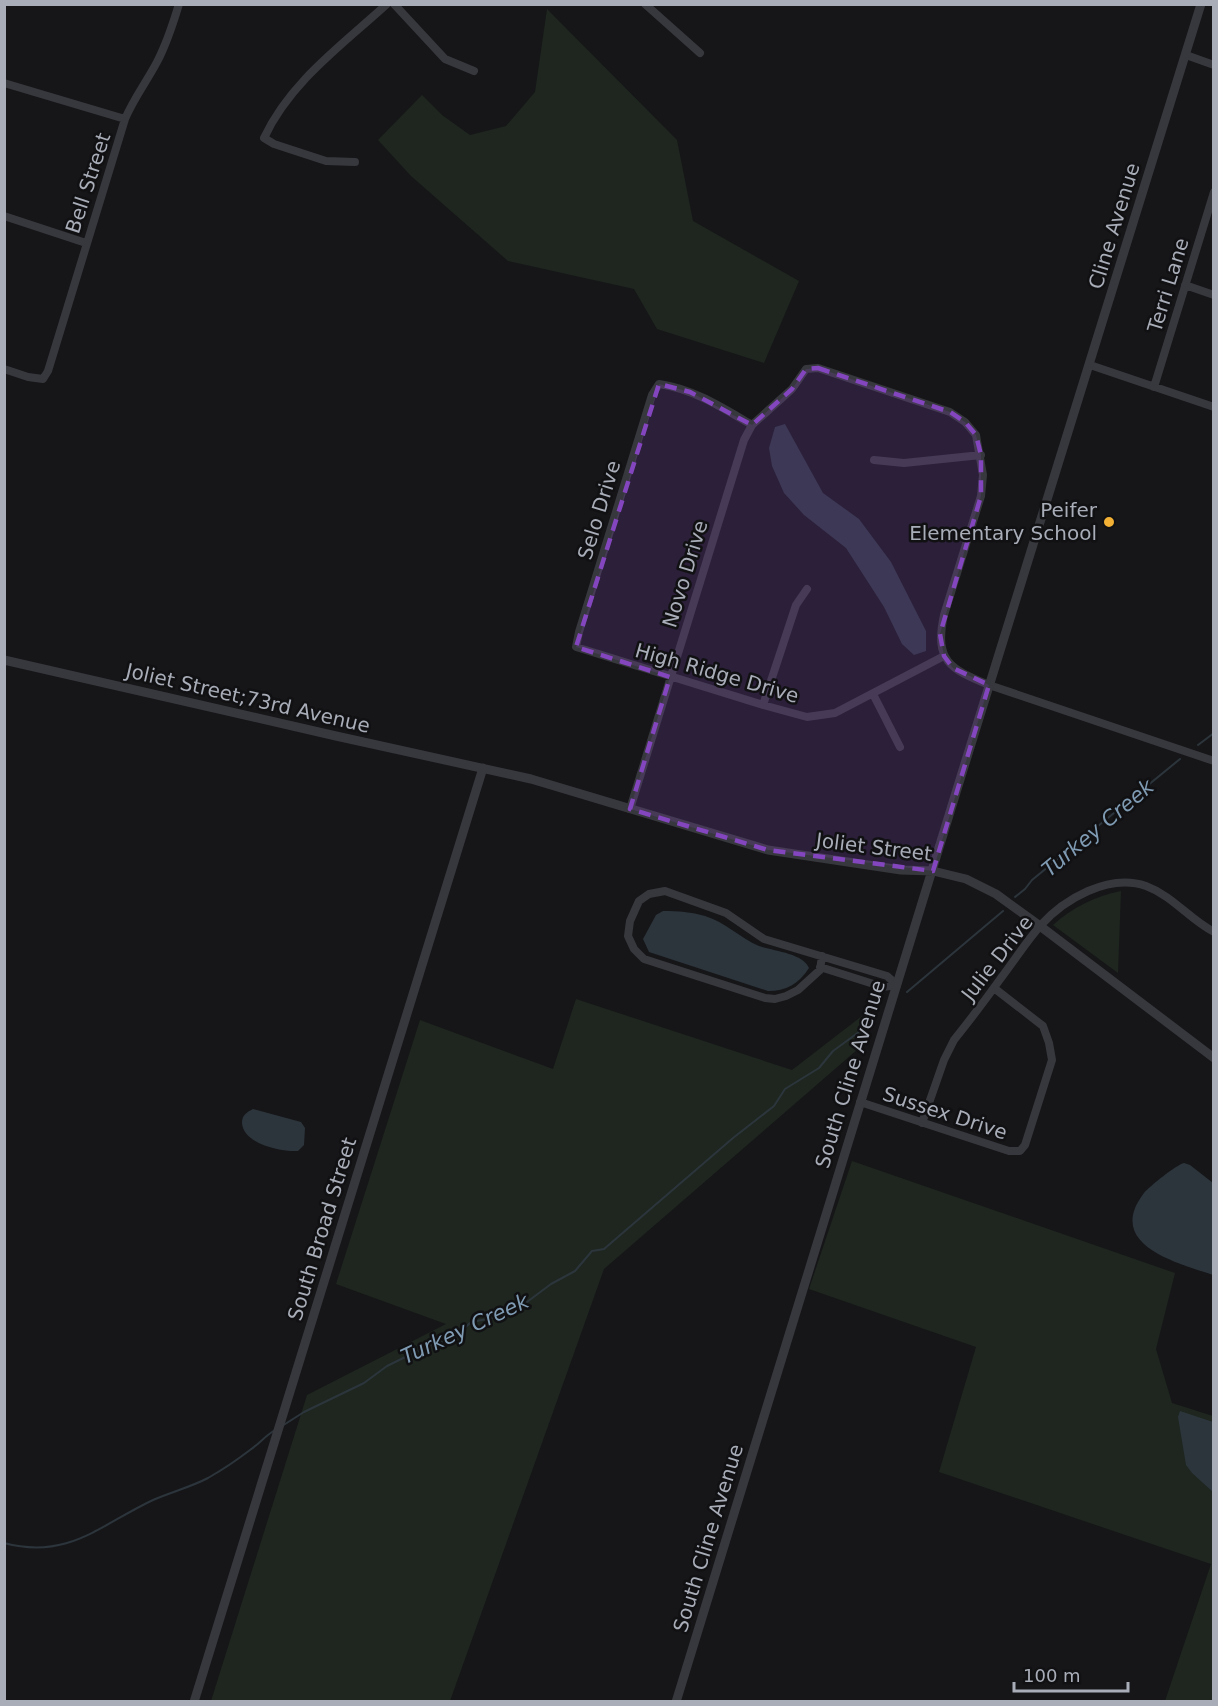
<svg xmlns="http://www.w3.org/2000/svg" width="1218" height="1706" font-family="'DejaVu Sans',sans-serif">
<style>
.green{fill:#1e261f}
.water{fill:#2c353c}
.lines{fill:none;stroke-linecap:round;stroke-linejoin:round}
.stream{stroke:#2c353c;stroke-width:2}
.minor{stroke:#37383d;stroke-width:8}
.tertiary{stroke:#37383d;stroke-width:9}
.marked{fill:#8446be;fill-opacity:0.2;stroke:#8446be;stroke-width:4.5;stroke-dasharray:12 8;stroke-linejoin:round}
.poi-dot{fill:#f2b134;stroke:#111113;stroke-width:2}
.labels{text-anchor:middle;dominant-baseline:central;stroke-width:5;stroke-linejoin:round;paint-order:stroke}
.street-label{font-size:20px;fill:#a8adb8;stroke:#111113}
.poi-label{font-size:20px;fill:#a8adb8;stroke:#111113;text-anchor:end}
.water-label{font-size:21px;font-style:italic;fill:#7f9bb3;stroke:#111113}
</style>
<rect width="100%" height="100%" fill="#161618"/>
<path class="green" d="M547 9 677 140 693 221 799 281 764 363 657 329 634 289 508 261 411 176 378 140 422 95 442 115 470 135 506 126 535 92Z
M1121 891 1118 973 1053 925C1072 908 1095 896 1121 891Z
M576 999 792 1070 871 1009 858 1049 604 1269 450 1701H211L307 1395 446 1324 336 1284 420 1020 553 1069Z
M852 1161 1175 1273 1156 1349 1172 1403 1213 1416V1701H1165L1211 1564 939 1472 976 1347 809 1289Z"/>
<path class="water" d="M785 424 823 493 859 519 891 562 926 631V651L914 655 902 644 884 607 846 548 804 515 784 493 772 466 769 448 775 427Z
M663 911C677 911 692 912 705 916 725 922 740 938 759 946 773 951 803 953 809 968 799 984 786 991 768 991L649 952 643 939 656 915Z
M253 1109 301 1122 305 1128 304 1145 298 1151C282 1152 243 1144 242 1123 242 1115 247 1112 253 1109Z
M1184 1163 1190 1165 1213 1183V1275C1178 1263 1104 1245 1144 1193 1150 1186 1176 1165 1184 1163Z
M1180 1411 1213 1422V1492L1192 1473 1186 1465 1178 1417Z"/>
<g class="lines">
<path class="stream" d="M1198 745 1214 733
M1015 897 1025 889 1032 880 1180 759
M907 992 1003 911
M282 1426 304 1412 364 1383 387 1366 432 1344 451 1341 471 1322 493 1318 507 1307 527 1302 551 1284 575 1271 592 1251 604 1249 733 1138 774 1106 785 1089 819 1068 833 1051 874 1021
M4 1543C68 1560 100 1525 153 1500 171 1492 191 1487 208 1478 222 1470 237 1460 250 1450 259 1444 265 1436 275 1430"/>
<path class="minor" d="M394 4 445 59 474 71
M645 4 700 53
M1186 55 1214 65
M4 83 125 119
M355 162 326 161 274 144 264 138C290 82 342 45 387 4
M4 216 86 243
M1185 285 1214 295
M1090 365 1214 407
M4 369 28 377 43 379 48 371 125 119C134 98 147 81 157 62 167 43 173 24 179 4
M1154 387 1214 192
M752 425C723 408 694 389 659 384L652 395 579 632 576 647 763 705 807 717 835 713 944 656
M874 460 904 463 981 455
M873 694 900 747
M763 705 796 605 807 589
M630 809 744 440 752 425 792 389 806 369 818 368 950 412 965 422 976 435 983 475 981 496 944 615C934 661 950 669 989 685L1214 761
M822 956 820 970 798 990 786 996 775 999 765 998 644 959 634 949 628 936 630 921 639 901 649 894 665 891 726 913 764 939 887 976 897 985
M820 967 883 987 897 985
M860 1102 1009 1151H1020L1025 1145 1052 1060 1049 1043 1043 1026 994 988
M922 1123 944 1060 954 1040C970 1020 986 999 1001 978 1014 961 1026 942 1040 926 1064 899 1109 873 1146 886 1173 896 1189 919 1214 932"/>
<path class="tertiary" d="M4 660 336 736 531 779 768 850 901 870 933 871 966 879 996 894 1040 926 1214 1058
M194 1702 483 768
M676 1702 958 786 1201 4"/>
</g>
<path class="marked" d="M818 368 950 412 965 422 976 435 981 455V496L940 634 944 656 953 668 989 685 933 871 768 850 630 809 670 677 576 647 659 384 690 392 752 425 792 389 806 369Z"/>
<circle class="poi-dot" cx="1109" cy="522" r="6"/>
<g class="labels">
<g class="street-label">
<text transform="translate(88 183) rotate(-72)">Bell Street</text>
<text transform="translate(1114 226) rotate(-73)">Cline Avenue</text>
<text transform="translate(1168 285) rotate(-73)">Terri Lane</text>
<text transform="translate(599 510) rotate(-73)">Selo Drive</text>
<text transform="translate(685 574) rotate(-73)">Novo Drive</text>
<text transform="translate(717 673) rotate(16)">High Ridge Drive</text>
<text transform="translate(248 698) rotate(13)">Joliet Street;73rd Avenue</text>
<text transform="translate(874 847) rotate(7)">Joliet Street</text>
<text transform="translate(997 958) rotate(-52)">Julie Drive</text>
<text transform="translate(850 1074) rotate(-73)">South Cline Avenue</text>
<text transform="translate(945 1113) rotate(18)">Sussex Drive</text>
<text transform="translate(322 1229) rotate(-73)">South Broad Street</text>
<text transform="translate(708 1538) rotate(-73)">South Cline Avenue</text>
</g>
<g class="poi-label">
<text x="1097" y="510">Peifer<tspan x="1097" dy="23">Elementary School</tspan></text>
</g>
<g class="water-label">
<text transform="translate(1098 828) rotate(-40)">Turkey Creek</text>
<text transform="translate(465 1329) rotate(-25)">Turkey Creek</text>
</g>
</g>
<rect width="1218" height="1706" fill="none" stroke="#a8adb8" stroke-width="12"/>
<path d="M1014 1682v9h114v-9" fill="none" stroke="#a8adb8" stroke-width="3"/>
<text x="1023" y="1682" font-size="18" fill="#a8adb8" stroke="#111113" stroke-width="4.5" paint-order="stroke">100 m</text>
</svg>
